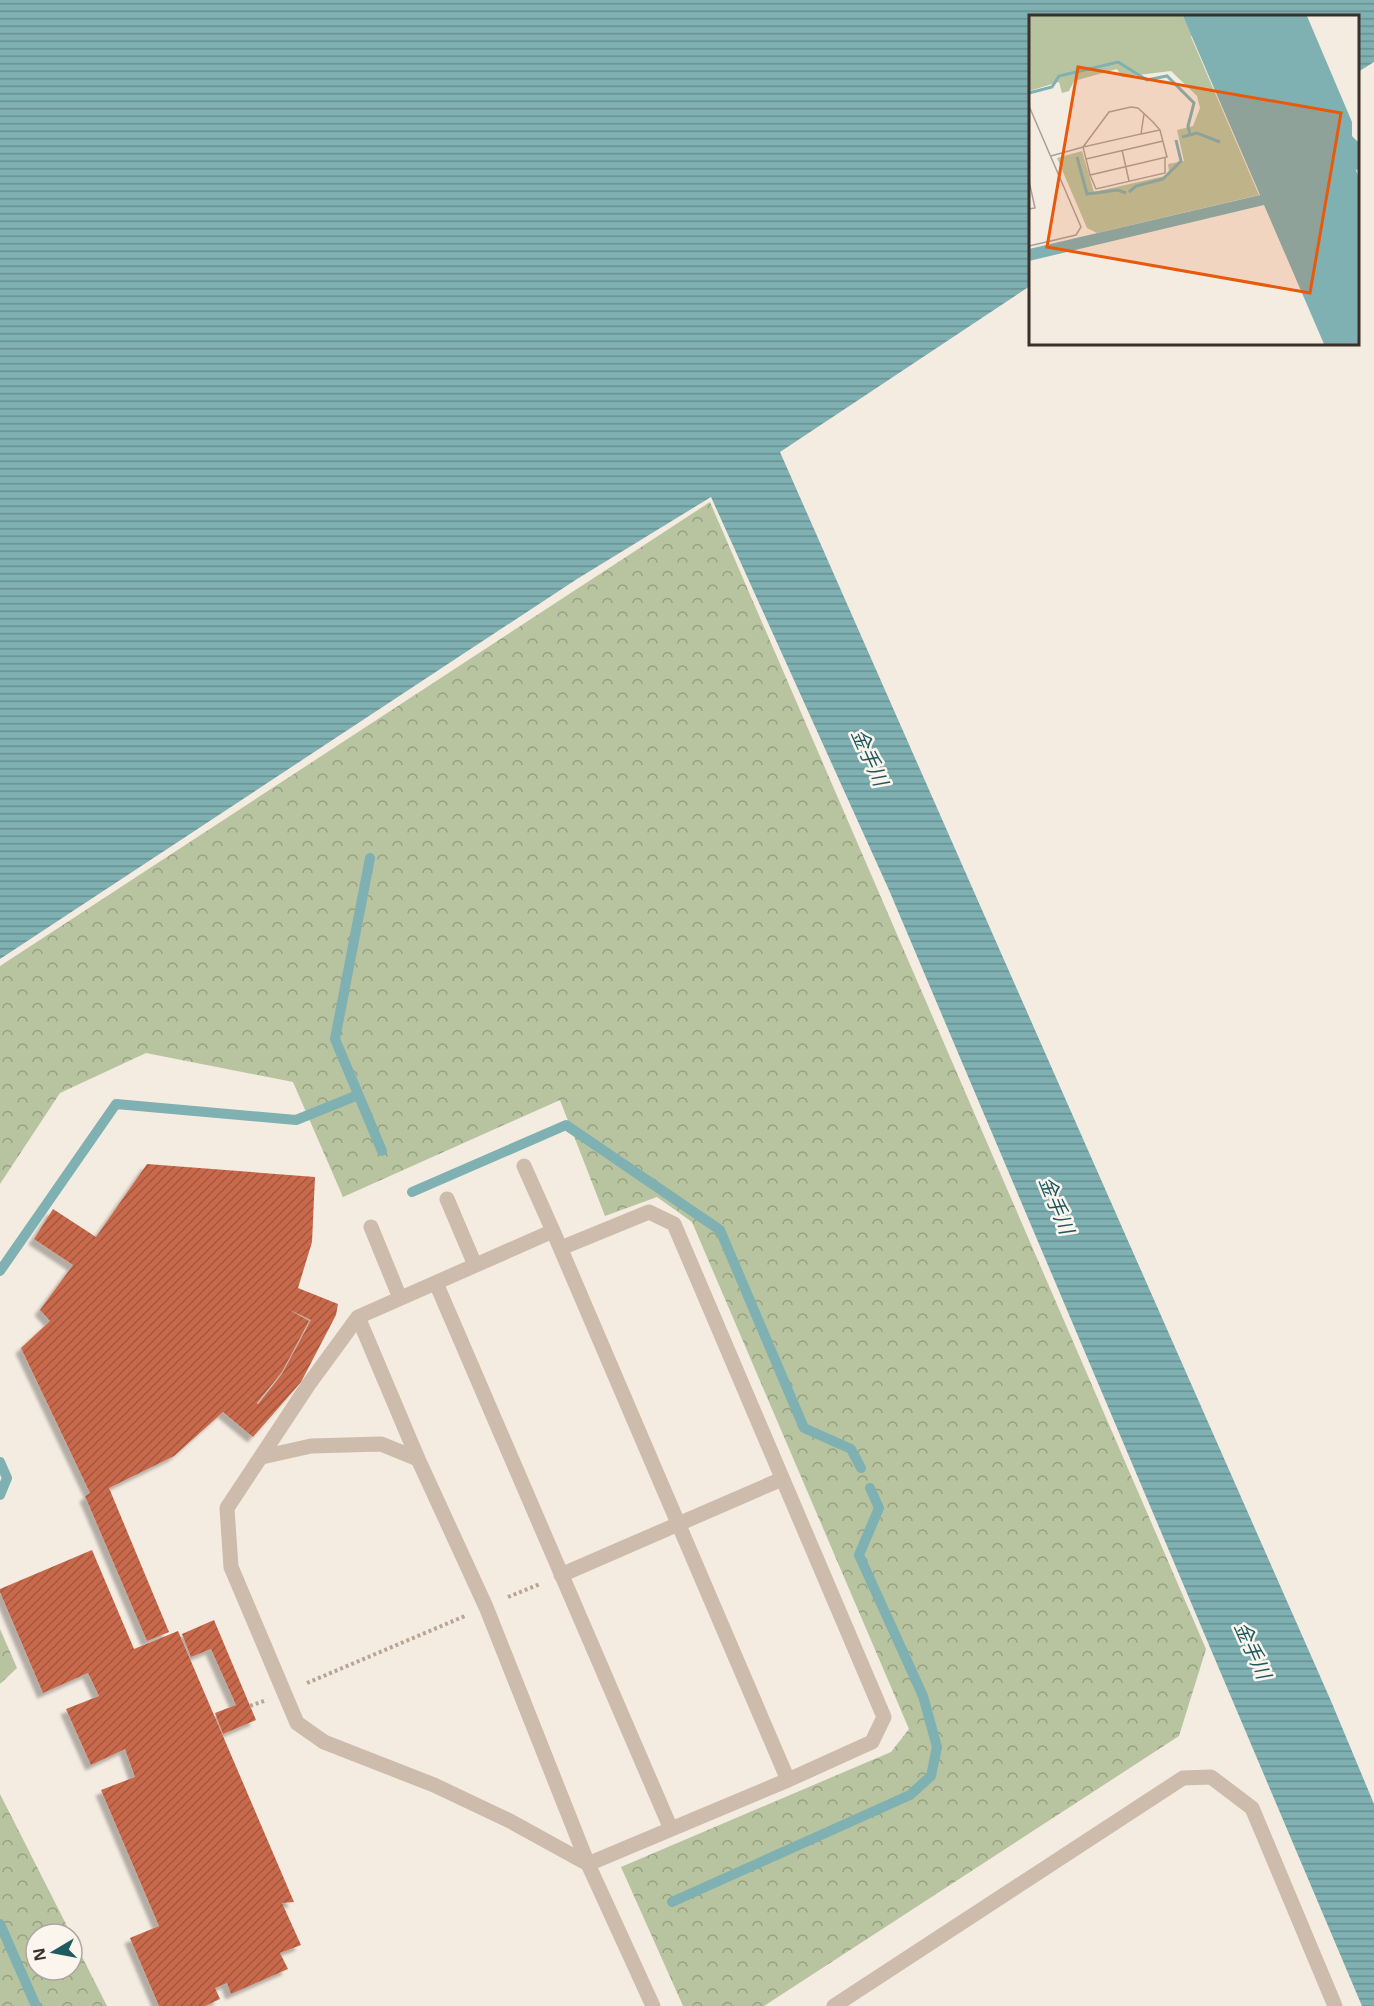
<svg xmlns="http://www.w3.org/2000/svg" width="1374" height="2006" font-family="'Noto Sans','Noto Sans JP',sans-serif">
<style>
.forest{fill:url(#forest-crowns)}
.water{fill:url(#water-rules)}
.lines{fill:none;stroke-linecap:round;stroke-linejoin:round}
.stream{stroke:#7fb0b2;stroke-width:10}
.building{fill:url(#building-hatch);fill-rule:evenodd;filter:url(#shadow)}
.path{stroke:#b9a596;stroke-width:4;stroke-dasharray:3 3;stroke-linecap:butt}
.lane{stroke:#cdbbac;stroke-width:15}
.street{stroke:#cdbbac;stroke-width:15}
.labels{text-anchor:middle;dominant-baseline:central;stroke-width:5;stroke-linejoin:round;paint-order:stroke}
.water-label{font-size:20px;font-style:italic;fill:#1f5a5e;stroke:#fbf5ee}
.inset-river{fill:none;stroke:#7fb0b2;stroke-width:3}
.inset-road{fill:none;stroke:#aaa098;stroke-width:1.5}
.view{fill:#e8590c;fill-opacity:0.15;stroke:#e8590c;stroke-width:3}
.inset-edge{fill:none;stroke:#3b302b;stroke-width:3}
</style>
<defs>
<pattern id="forest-crowns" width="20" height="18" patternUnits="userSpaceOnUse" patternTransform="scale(1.5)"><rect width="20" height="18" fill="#b8c4a0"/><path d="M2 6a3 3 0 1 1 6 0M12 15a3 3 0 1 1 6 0" fill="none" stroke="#97a083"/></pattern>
<pattern id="water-rules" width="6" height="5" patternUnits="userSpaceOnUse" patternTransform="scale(1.5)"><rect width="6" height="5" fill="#7fb0b2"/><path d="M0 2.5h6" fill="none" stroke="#699091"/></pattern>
<pattern id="building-hatch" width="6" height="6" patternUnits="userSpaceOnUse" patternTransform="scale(1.5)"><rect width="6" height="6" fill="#c8694b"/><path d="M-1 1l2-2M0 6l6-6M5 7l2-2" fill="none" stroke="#a4573f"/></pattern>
<filter id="shadow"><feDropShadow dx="-5.5" dy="5.5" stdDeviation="1.5" flood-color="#0004"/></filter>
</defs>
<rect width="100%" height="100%" fill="#f4ebe1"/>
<path class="forest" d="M710 502 1206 1649 1179 1736 764 2006H683L621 1867 891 1752 909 1729 692 1222 657 1197 605 1216 560 1100 343 1197 293 1082 146 1053 60 1093 0 1184V966Z
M0 1629 17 1668 0 1684Z
M0 1794 71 1934H36V1970H72V1937L107 2006H0Z"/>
<path class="water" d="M0 0H1374V62L1358 72V16H1030V286L780 452 1331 1701 1374 1804V2006H1362L889 890 711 497 577 579 0 959Z"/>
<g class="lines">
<path class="stream" d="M370 858 335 1039 382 1151
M412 1192 566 1125 720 1230 804 1428 851 1449 861 1468
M0 1271 116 1104 296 1120 358 1095
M0 1462 7 1478 0 1495
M672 1902 910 1795 931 1776 937 1747 923 1696 859 1555 879 1508 870 1488
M0 1924 36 2006"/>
</g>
<path class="building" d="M147 1164 315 1177 312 1242 298 1288 338 1304 336 1315 301 1382 253 1437 223 1412 174 1456 109 1488 169 1632 147 1641 85 1496 90 1493 21 1348 50 1321 40 1310 73 1265 34 1239 53 1209 96 1237ZM288 1309 311 1320 282 1374 258 1404 240 1390 257 1403 282 1372 309 1321Z
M92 1550 134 1649 178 1631 294 1902 282 1903 301 1945 280 1953 288 1969 231 1994 227 1983 215 1988 220 1999 205 2006H159L130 1938 159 1926 101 1790 135 1777 125 1749 91 1765 66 1709 99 1696 88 1673 43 1693 0 1592V1589Z
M214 1620 256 1720 223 1734 215 1713 236 1705 211 1649 191 1657 182 1634Z"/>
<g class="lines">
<path class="path" d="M508 1597 540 1584
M307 1683 465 1616
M250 1706 264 1701"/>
<path class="lane" d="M524 1166 553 1231
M447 1199 475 1265
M371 1227 400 1298
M561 1248 649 1212 674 1224 884 1717 872 1742 788 1780
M436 1283 671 1829
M358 1317 418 1459
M262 1457 311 1446 381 1444 418 1459 486 1607 588 1864 788 1780 553 1231 358 1317 309 1384 227 1508 231 1567 297 1723 324 1742 434 1785 510 1821 588 1864 653 2006
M561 1575 782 1479"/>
<path class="street" d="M834 2006 1183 1778 1211 1777 1252 1808 1335 2006"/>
</g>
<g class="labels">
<g class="water-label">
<text transform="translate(870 757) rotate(66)">金手川</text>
<text transform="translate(1057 1205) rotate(68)">金手川</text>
<text transform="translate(1253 1650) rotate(66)">金手川</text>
</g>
</g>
<g transform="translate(1029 15)">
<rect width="330" height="330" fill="#f4ebe1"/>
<path d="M0 1H154L163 21 0 70Z" fill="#b8c4a0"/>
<path d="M153 1 230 180 68 218 58 213 28 143 53 136 65 177 136 161 140 157 139 149 155 146 148 115 164 111 171 93 168 81 142 56 93 62 88 54 45 66 40 76 33 78 30 67 0 76V26L17 31 35 30 58 18 85 21 94 16 123 13Z" fill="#b8c4a0"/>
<path d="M154 1H278L323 107V121L330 128V154L327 155 330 164V329H295L235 190 0 246V234L231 180Z" fill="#7fb0b2"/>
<path class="inset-river" d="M0 78 23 72 30 61 89 47 118 65 138 61 165 88 159 111 161 120M153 122 168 118 191 127M48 142 58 179 89 175 97 178M100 177 107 171 134 164 152 146 147 125"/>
<path class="inset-road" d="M0 91 52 212 47 220 0 231M112 119 131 115M93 135 100 166M22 141 54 132 80 97 102 92 109 93 124 107 131 115 138 142 61 160 54 132 112 119 115 99M57 144 134 126M61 160 67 174 136 158V143M0 166 6 193 0 194"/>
<path class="view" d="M49 52 312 98 281 278 18 232Z"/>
<rect width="330" height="330" class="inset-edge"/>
</g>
<g transform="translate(54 1952) rotate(260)"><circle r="28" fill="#fbf5ee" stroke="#aea6a0" stroke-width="1.5"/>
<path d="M0-4.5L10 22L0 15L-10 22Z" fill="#1f5a5e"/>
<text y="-9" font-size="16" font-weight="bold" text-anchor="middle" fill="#3b302b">N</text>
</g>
</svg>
